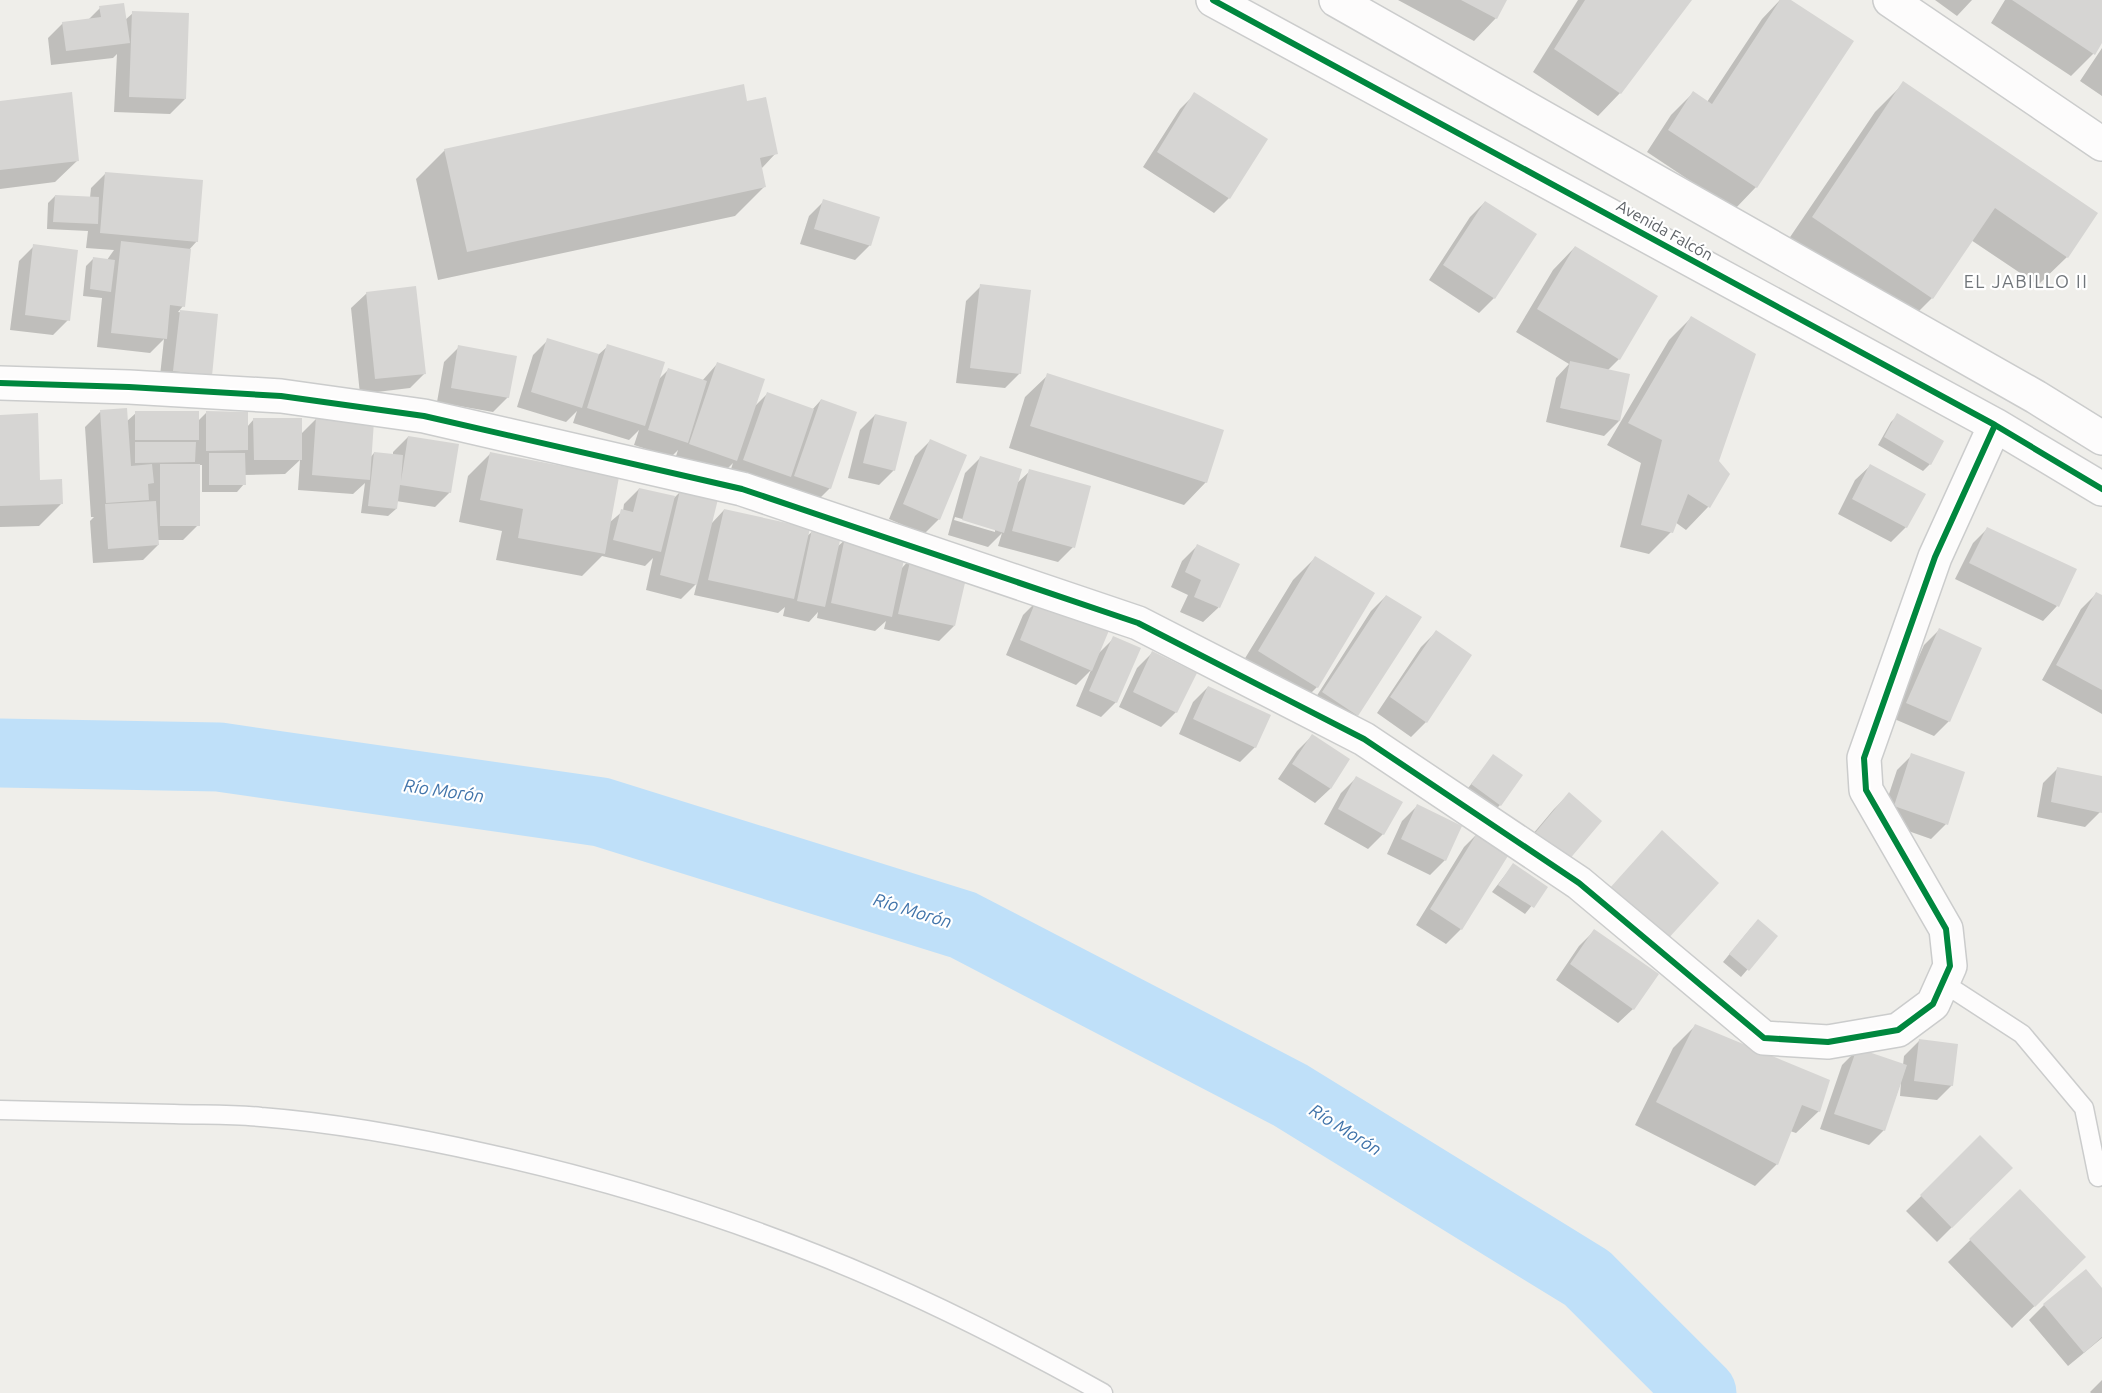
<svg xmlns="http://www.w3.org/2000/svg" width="2102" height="1393" font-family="Ubuntu,sans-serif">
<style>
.shadow{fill:#0003;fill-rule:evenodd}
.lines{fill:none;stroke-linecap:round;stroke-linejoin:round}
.river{stroke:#bfe0f9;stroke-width:69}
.building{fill:#d6d5d3}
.lane-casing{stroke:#cbcccc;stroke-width:21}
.street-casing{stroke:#cbcccc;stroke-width:36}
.lane{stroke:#fdfcfc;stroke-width:18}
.street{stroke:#fdfcfc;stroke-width:33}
.cycleway-casing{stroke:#fff;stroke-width:10}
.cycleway{stroke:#00873e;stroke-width:6}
.labels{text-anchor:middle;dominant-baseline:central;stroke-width:4.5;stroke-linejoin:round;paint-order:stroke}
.street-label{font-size:16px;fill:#5f6368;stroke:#fff}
.neighbourhood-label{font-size:18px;letter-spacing:1.5px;fill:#70757a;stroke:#fff}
.water-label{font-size:18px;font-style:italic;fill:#4174aa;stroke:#fff}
</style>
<rect width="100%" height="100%" fill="#efeeea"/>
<path class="shadow" d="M1398 0H1506L1496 18 1474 41Z
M1578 0H1690L1620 93 1598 116 1533 72Z
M1780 0H1789L1851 41 1756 187 1734 210 1647 152 1671 115 1693 93 1707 102 1762 19Z
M1935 0H1972L1957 16Z
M2005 0H2102V40L2093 54 2071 76 1991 23Z
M100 8 125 20 133 13 185 99 170 114 114 112 117 54 113 58 51 65 48 38 63 23 88 20Z
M2102 48V96L2080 81Z
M1904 83 2067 257 2038 285 1971 240 1932 298 1903 327 1784 246 1875 112Z
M1195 94 1229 198 1214 213 1143 167 1180 109Z
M0 102 78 160 55 182 0 189Z
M746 103 776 153 761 169 764 187 735 216 438 280 416 179 445 150Z
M106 173 197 241 188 251 183 306 178 312 217 316 210 375 159 385 164 339 150 353 97 347 102 298 83 296 86 266 93 259 107 260 114 250 86 248 88 231 47 229 48 203 55 196 90 198 91 188Z
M824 201 870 245 855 260 800 244 809 216Z
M1485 202 1494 298 1479 313 1429 280 1470 217Z
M34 246 68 320 53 335 10 330 19 261Z
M1575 247 1619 359 1607 371 1619 421 1604 436 1546 422 1556 378 1569 364 1516 332 1553 270Z
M981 286 1020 373 1005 388 956 383 966 301Z
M367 293 425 373 410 388 360 394 351 308Z
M1692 317 1717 462 1728 474 1708 507 1686 530 1675 522 1671 532 1649 554 1620 547 1641 463 1607 445 1669 340Z
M548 340 598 355 608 346 658 380 668 370 702 381 717 364 754 407 767 394 812 410 821 400 830 488 815 503 780 491 782 484 775 491 729 475 733 463 721 475 675 459 678 450 671 457 634 445 639 430 629 440 573 423 577 411 566 422 517 407 533 355Z
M459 347 508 397 493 412 437 402 444 362Z
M1048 375 1206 482 1184 505 1009 448 1025 397Z
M100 412 126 422 136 413 198 421 206 413 247 427 254 419 300 435 317 418 370 458 374 453 393 455V452L408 437 450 492 435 507 396 501V509L388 516 361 513 365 483 353 494 298 490 300 460 285 474 244 475V484L237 492H202V465H198V525L183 540H157L158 545 143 560 93 563 90 521 94 517H91L85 427Z
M875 415 894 470 879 485 848 478 860 430Z
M1898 415 1930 464 1923 471 1878 445 1891 422Z
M0 416 39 481 61 504 39 526 0 527Z
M930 441 939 519 924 534 889 519 915 456Z
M490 454 610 522 623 511 624 504 639 489 674 498 680 492 711 524 724 510 806 537 813 531 836 548 846 539 901 569 911 558 954 626 939 641 884 629 886 621 875 631 817 618 818 612 809 622 783 616 785 607 778 613 694 595 697 583 681 599 646 590 653 558 645 566 602 556 582 576 496 560 502 531 459 522 468 476Z
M980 458 1016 484 1030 471 1073 547 1058 562 998 546 1002 533 988 547 948 535 965 473ZM955 517 995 528V532L954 520Z
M1870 466 1906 527 1891 542 1838 514 1855 480Z
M1988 528 2057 606 2043 621 1955 579 1973 543Z
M1197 546 1238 564 1218 608 1203 622 1180 612 1188 595 1171 587 1182 561Z
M1315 558 1317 687 1295 709 1236 673 1293 580Z
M2096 594 2102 597V714L2042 680 2081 609Z
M1386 596 1357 715 1342 730 1309 708 1371 611Z
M1038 600 1098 654 1114 638 1116 702 1101 717 1076 706 1091 670 1076 685 1006 655 1023 615Z
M1939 630 1949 721 1934 736 1892 718 1924 645Z
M1436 632 1426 722 1411 737 1377 713 1421 647Z
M1152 653 1176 712 1161 727 1119 707 1137 668Z
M1208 687 1255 747 1240 762 1179 734 1193 702Z
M1312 736 1348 760 1330 789 1315 803 1278 779 1297 751Z
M1912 755 1946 824 1931 839 1880 821 1897 770Z
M1493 756 1500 805 1493 812 1465 792Z
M2058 768 2102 777 2100 812 2085 827 2037 817 2043 783Z
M1356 778 1383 834 1368 849 1324 824 1341 793Z
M1569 794 1600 821 1521 848 1554 809Z
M1417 806 1445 860 1430 875 1387 854 1402 821Z
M1479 832 1461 929 1446 944 1416 925 1464 847Z
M1513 865 1546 888 1525 914 1492 892Z
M1751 928 1776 936 1741 977 1723 962Z
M1594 931 1633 1009 1618 1023 1556 980 1579 946Z
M1695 1026 1819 1111 1796 1133 1790 1131 1777 1164 1755 1186 1635 1125 1673 1048Z
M1919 1041 1952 1085 1937 1100 1900 1096 1901 1082 1884 1130 1869 1145 1820 1129 1842 1065 1857 1050 1903 1065 1904 1056Z
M1980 1138 2011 1168 1937 1242 1906 1211Z
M2020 1191 2062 1279 2012 1328 1948 1262Z
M2102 1290V1338L2068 1366 2029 1320 2044 1305Z
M2102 1380V1393H2091L2090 1392Z"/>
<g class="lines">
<path class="river" d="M0 753 219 757 601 812 963 925 1290 1095 1587 1278 1702 1393"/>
</g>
<path class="building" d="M1461 0H1507L1497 19Z
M1585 0H1692L1621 94 1554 49Z
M1780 0H1791L1854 41 1757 188 1668 130 1693 91 1712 104Z
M2012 0H2102V43L2095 55Z
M124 3 130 43 66 51 62 22 101 17 99 6Z
M132 11 189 13 186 99 129 97Z
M1903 81 2098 213 2068 258 1995 208 1933 299 1812 217Z
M744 84 747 101 766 97 778 154 760 158 766 187 467 252 444 149Z
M72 92 79 161 0 170V101Z
M1194 92 1268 139 1230 199 1157 152Z
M105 172 203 180 198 242 100 233Z
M55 195 99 197 98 224 53 222Z
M823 199 880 217 871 246 814 229Z
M1485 201 1537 234 1495 299 1443 265Z
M121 241 191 249 185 307 170 305 167 339 111 333Z
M33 244 78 250 70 321 25 315Z
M1575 246 1658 296 1620 360 1537 309Z
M93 257 115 260 111 292 90 289Z
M980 284 1031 290 1021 374 970 368Z
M416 286 426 374 375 379 366 292Z
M180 310 218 314 212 376 173 371Z
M1691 316 1756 354 1719 461 1730 474 1710 508 1688 494 1673 533 1641 525 1662 440 1628 423Z
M547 338 599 354 582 408 531 392Z
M607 344 665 362 645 426 587 408Z
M458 345 517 356 509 398 451 388Z
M1570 361 1630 374 1620 421 1560 408Z
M717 362 765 379 737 461 689 444Z
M668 368 707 381 688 443 648 430Z
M1047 373 1224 430 1207 483 1030 426Z
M767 392 814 409 791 477 743 460Z
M821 399 857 412 831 489 794 476Z
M127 408 131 466 152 464 154 483 148 484 149 500 106 503 100 410Z
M135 411H199V440H135Z
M206 411 248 412V450L206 451Z
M38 413 40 480 62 479 63 504 0 506V415Z
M1897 413 1944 441 1931 465 1884 437Z
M875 414 907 422 895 471 863 463Z
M316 417 374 421 370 480 312 475Z
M253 418H302V460H254Z
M408 436 459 444 451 493 400 485 397 509 368 506 374 452 403 455 401 481Z
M930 439 967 455 940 520 903 504Z
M135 442H196L195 462 135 463Z
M490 452 619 477 605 554 518 538 523 509 480 500Z
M209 453H245L246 485H209Z
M980 456 1022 469 1004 533 962 520Z
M160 464H200V526H160Z
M1870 464 1926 494 1907 528 1852 499Z
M1029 469 1091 486 1075 548 1012 531Z
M639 488 675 496 661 552 613 540 621 509 633 512Z
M680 490 718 499 697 585 660 575Z
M156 501 159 545 108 549 105 504Z
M724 509 810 528 794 599 708 580Z
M1987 527 2077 569 2059 607 1969 563Z
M812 529 841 536 825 607 797 601Z
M845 537 906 550 892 617 831 603Z
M1197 544 1240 564 1220 608 1194 597 1201 580 1185 572Z
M1315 556 1375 593 1318 688 1258 651Z
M911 557 968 570 955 626 898 614Z
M2096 592 2102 595V690L2056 665Z
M1386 595 1422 617 1358 716 1322 692Z
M1037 598 1110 628 1092 671 1020 640Z
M1939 628 1982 648 1950 722 1906 703Z
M1436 630 1472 655 1427 723 1390 697Z
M1113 636 1141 648 1117 703 1089 691Z
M1152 651 1197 673 1177 713 1133 692Z
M1208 686 1271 715 1256 748 1193 719Z
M1312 734 1350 759 1331 789 1292 764Z
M1911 753 1965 772 1948 825 1894 806Z
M1493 754 1523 775 1501 806 1471 784Z
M2057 767 2102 776V813L2051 802Z
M1356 776 1403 802 1384 835 1338 809Z
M1569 792 1602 821 1568 861 1535 833Z
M1417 804 1462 826 1446 861 1401 839Z
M1479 830 1511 851 1462 930 1430 909Z
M1662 830 1719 883 1666 941 1609 889Z
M1513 863 1548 887 1534 908 1498 885Z
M1758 919 1778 936 1749 971 1729 954Z
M1594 929 1659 974 1634 1010 1570 964Z
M1695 1024 1830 1080 1820 1112 1802 1105 1778 1165 1656 1102Z
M1919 1039 1958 1044 1953 1086 1914 1081Z
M1857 1048 1907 1065 1885 1131 1834 1114Z
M1980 1135 2013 1168 1952 1228 1920 1195Z
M2020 1189 2086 1257 2035 1307 1969 1239Z
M2086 1269 2102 1288V1337L2084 1353 2043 1304Z"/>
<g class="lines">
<g class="lane-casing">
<path id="lane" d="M1942 982 2022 1034 2084 1108 2098 1177
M0 1110C58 1111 116 1113 174 1114 203 1115 232 1114 261 1117 337 1123 414 1137 489 1154 601 1179 710 1212 816 1254 915 1293 1010 1341 1103 1393"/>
</g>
<g class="street-casing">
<path id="street" d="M1213 0 1995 425 2102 489
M1336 0 2036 397 2102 438
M1890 0 2102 144
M0 383 129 387 281 396 424 416 742 489 1138 623 1364 739 1579 883 1764 1038 1828 1042 1898 1030 1933 1004 1950 966 1946 929 1866 790 1864 758 1935 557 1995 425"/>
</g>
<use href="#lane" class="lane"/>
<use href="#street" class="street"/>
<g class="cycleway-casing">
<path id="cycleway" d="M1213 0 1995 425 2102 489
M0 383 129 387 281 396 424 416 742 489 1138 623 1364 739 1579 883 1764 1038 1828 1042 1898 1030 1933 1004 1950 966 1946 929 1866 790 1864 758 1935 557 1995 425"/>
</g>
<use href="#cycleway" class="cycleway"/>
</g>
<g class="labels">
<g class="street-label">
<text transform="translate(1665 230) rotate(29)">Avenida Falcón</text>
</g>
<g class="neighbourhood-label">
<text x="2026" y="281">EL JABILLO II</text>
</g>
<g class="water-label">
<text transform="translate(444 790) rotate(8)">Río Morón</text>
<text transform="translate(913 910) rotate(17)">Río Morón</text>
<text transform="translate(1346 1129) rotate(32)">Río Morón</text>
</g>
</g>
</svg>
